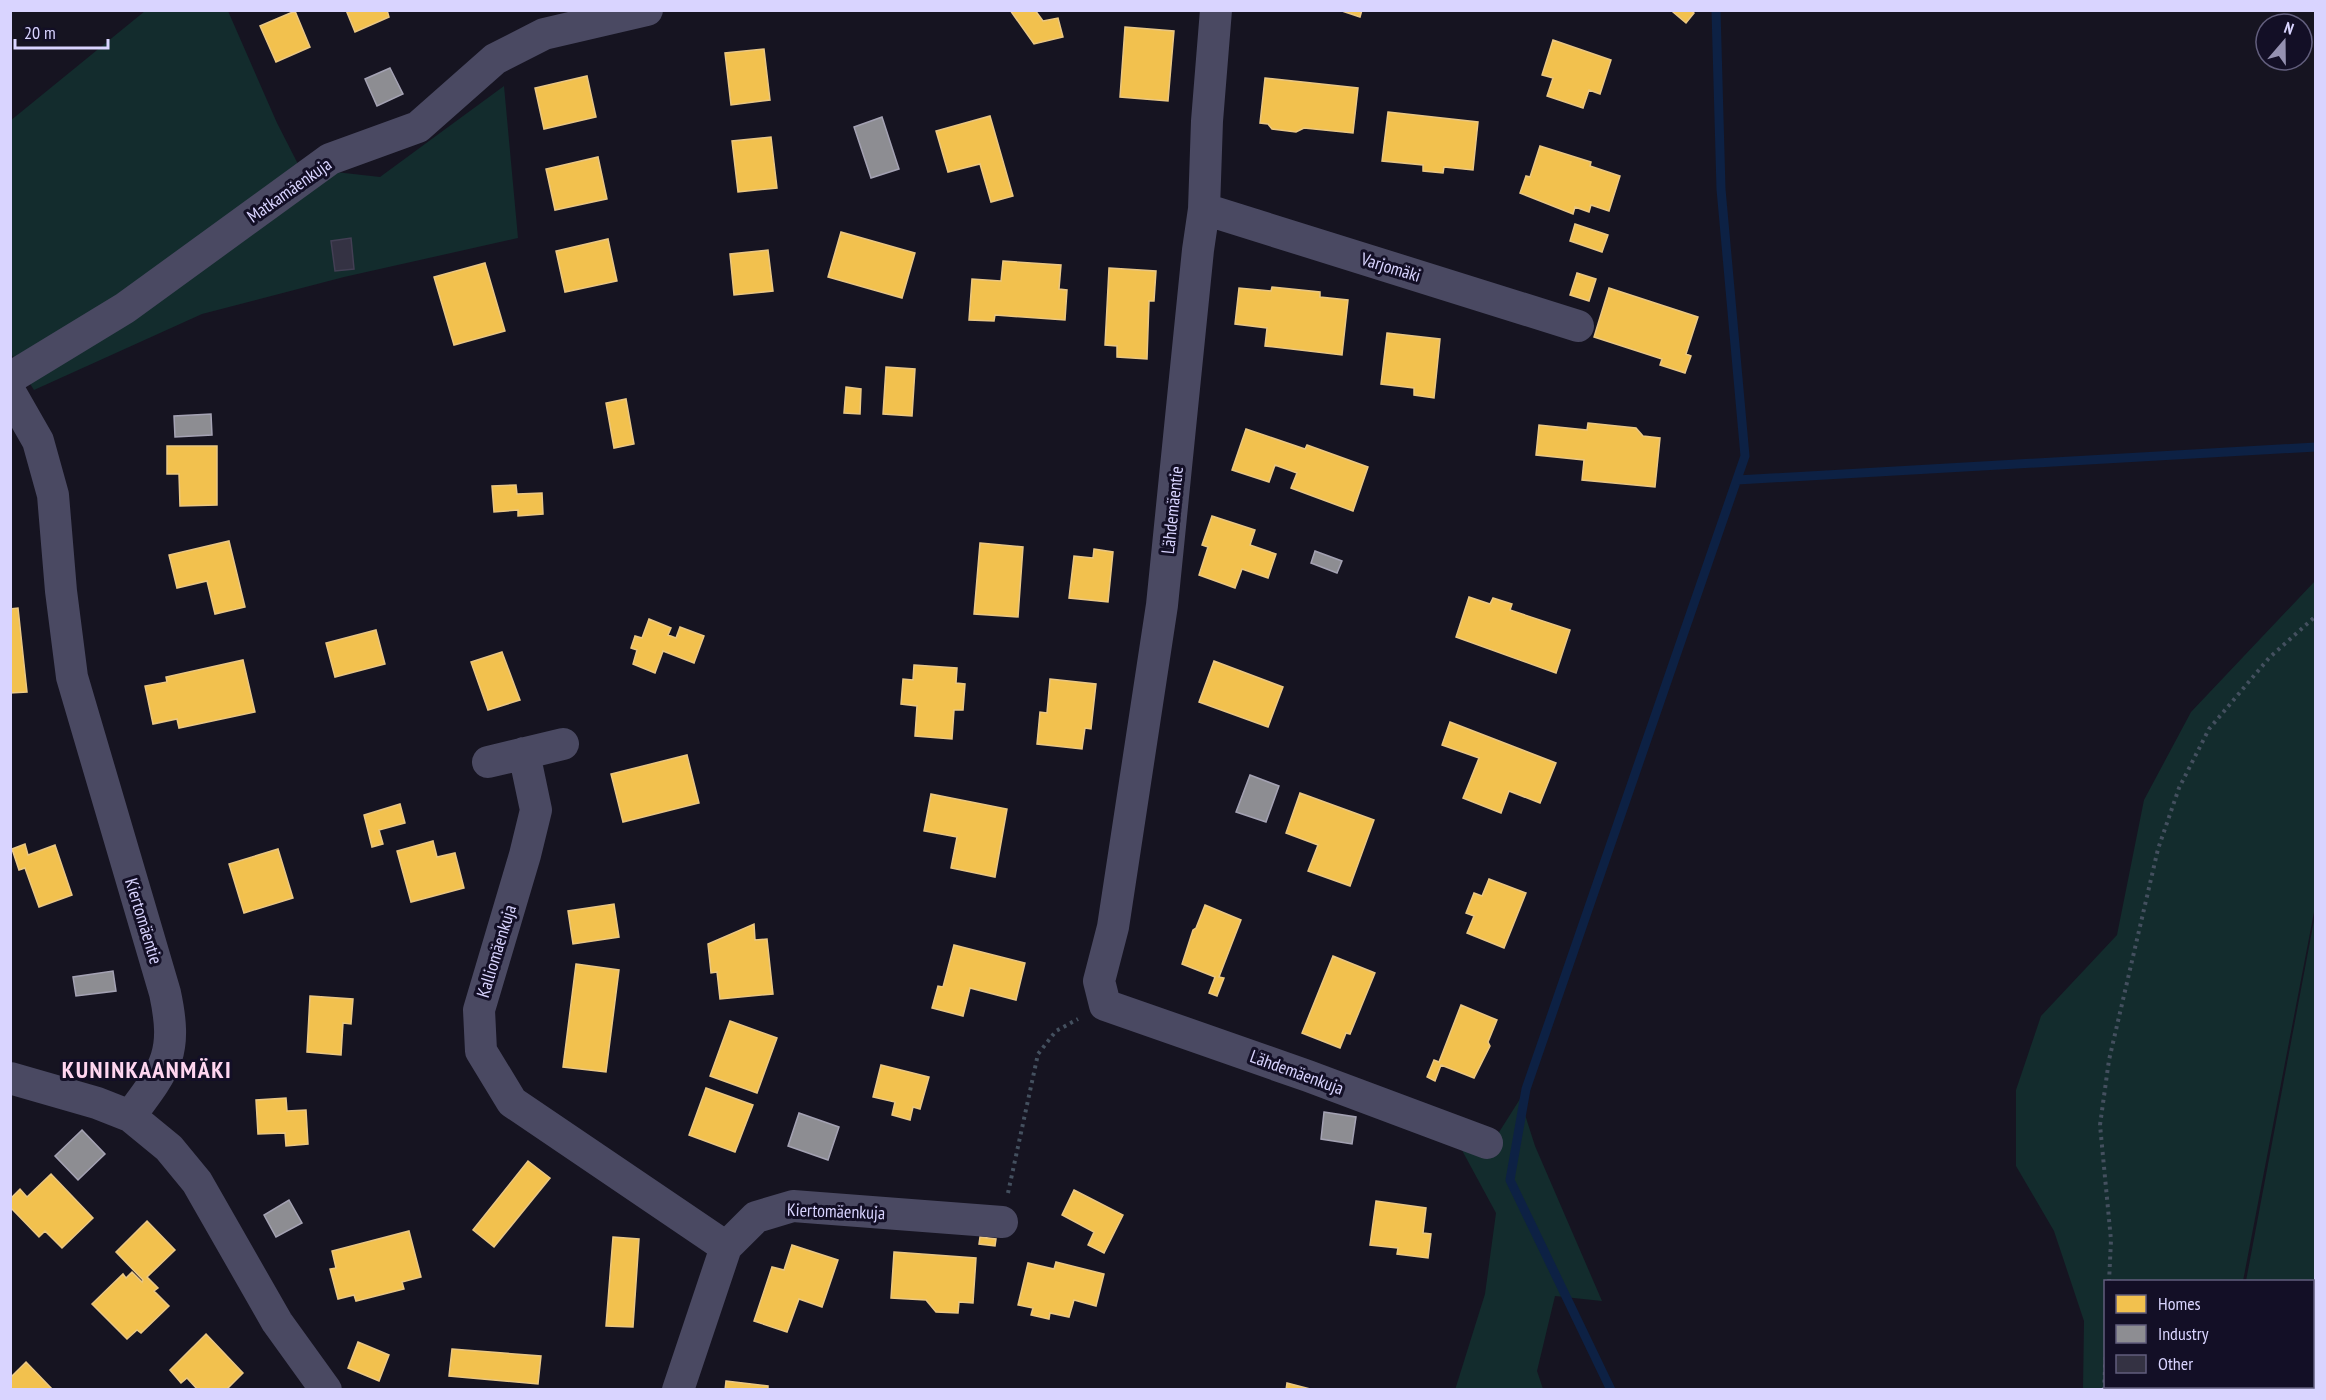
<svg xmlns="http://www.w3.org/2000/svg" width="2326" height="1400" font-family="'PT Sans Narrow',sans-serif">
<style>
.green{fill:#132c2d}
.homes{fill:#f2c14e;stroke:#eac783;stroke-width:1.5}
.industry{fill:#8d8d92;stroke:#a4a2b3;stroke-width:1.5}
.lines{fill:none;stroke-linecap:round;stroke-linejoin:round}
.stream{stroke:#0d2144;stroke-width:9}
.building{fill:#343243;stroke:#433f54;stroke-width:1.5}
.path{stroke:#44505f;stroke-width:4;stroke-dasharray:3 4.5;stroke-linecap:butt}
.minor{stroke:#4a4962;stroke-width:32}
.labels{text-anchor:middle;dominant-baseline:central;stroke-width:6;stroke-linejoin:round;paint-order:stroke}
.street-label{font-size:18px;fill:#d9d4ff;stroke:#130f26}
.district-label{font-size:24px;font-weight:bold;letter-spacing:1.5px;fill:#ffd6f0;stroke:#130f26}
</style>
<rect width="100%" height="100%" fill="#161421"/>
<path class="green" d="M145 11H228L277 123 300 168 380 177 504 86 518 238 344 277 202 314 34 390 11 354 10 121Z
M2315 581V907L2243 1281 2106 1282V1386L2223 1387 2222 1389H2083L2084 1321 2054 1231 2016 1166V1090L2041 1016 2117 935 2144 800 2191 712Z
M2315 915V1389H2225V1386H2312V1282L2246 1281Z
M1520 1099 1535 1146 1602 1301 1555 1296 1537 1371 1543 1389 1455 1390 1485 1294 1496 1213 1457 1141 1496 1137Z"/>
<path class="homes" d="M346 10H387L389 17 355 32Z
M1010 10H1035L1043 21 1058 18 1063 37 1034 44Z
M1339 10H1362L1360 17Z
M1675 10H1691L1694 13 1686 23 1673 12Z
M295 11 310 47 276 62 260 26Z
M1125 27 1174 31 1168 101 1120 97Z
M1553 40 1611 60 1600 94 1589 90 1583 108 1547 96 1553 78 1542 75Z
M764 49 770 100 731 105 725 53Z
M587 76 596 117 544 129 535 88Z
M1265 78 1358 88 1353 133 1304 128 1296 132 1272 129 1268 124 1260 123Z
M1388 112 1478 122 1473 170 1444 167 1443 173 1423 171V165L1382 161Z
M990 116 1013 196 991 202 980 164 948 172 936 131Z
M771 137 777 188 738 192 732 141Z
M1540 146 1591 162 1590 166 1620 176 1609 211 1591 205 1589 212 1575 207 1573 214 1520 193 1526 176 1530 177Z
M598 157 607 199 555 210 546 169Z
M1575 224 1608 235 1602 252 1570 241Z
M841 232 915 253 902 298 828 277Z
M608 239 617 281 565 292 556 251Z
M768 250 773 291 734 295 730 254Z
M1003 261 1061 265 1059 289 1067 290 1065 320 995 315 994 321 969 320 972 279 1001 281Z
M485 263 505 331 454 345 434 277Z
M1109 268 1156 271 1154 301H1149L1147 359 1117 357V346L1105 345Z
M1577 273 1596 279 1589 301 1570 295Z
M1272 287 1320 292V297L1348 300 1342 355 1265 346 1267 328 1235 324 1239 288 1271 291Z
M1609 288 1698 317 1686 354 1691 356 1685 373 1660 365 1662 359 1594 337Z
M1387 333 1440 339 1434 398 1414 395V388L1381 384Z
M886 367 915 369 912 416 883 414Z
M846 387 861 389 860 414 844 413Z
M626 399 634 444 614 448 606 403Z
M1588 423 1636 428 1643 436 1660 438 1655 487 1582 480 1584 460 1536 455 1539 425 1587 430Z
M1246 429 1305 449 1307 445 1368 467 1353 511 1291 488 1297 473 1275 465 1269 482 1232 470Z
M167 446H217V505L180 506 179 474H167Z
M516 485 517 494 542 493 543 514 518 516V510L494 512 492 486Z
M1212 516 1255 530 1250 545 1276 554 1268 578 1242 569 1235 588 1199 575 1208 547 1202 545Z
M229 541 245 607 215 614 207 581 177 588 169 555Z
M980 543 1023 547 1018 617 974 614Z
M1094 549 1113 552 1108 602 1069 598 1074 556 1093 558Z
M1469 597 1490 604 1493 598 1512 604 1510 610 1570 630 1556 673 1456 637Z
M18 608 27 692 10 693V609Z
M649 619 671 628 668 635 676 638 680 627 704 636 694 663 663 651 655 673 633 664 637 650 631 648 635 636 642 638Z
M376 630 385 664 335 677 326 643Z
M502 652 520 700 488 710 471 662Z
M243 660 255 712 179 728 177 719 153 724 145 686 167 682 166 677Z
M1214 661 1283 687 1268 727 1199 702Z
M914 665 957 668 956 683 965 684 963 710H954L952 739 915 736 917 706 901 704 903 679 913 680Z
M1050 679 1096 684 1091 729 1085 728 1082 749 1037 744 1040 712 1047 713Z
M1450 722 1556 763 1540 803 1509 791 1501 813 1463 798 1479 758 1442 745Z
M687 755 699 803 623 822 611 774Z
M1300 793 1374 820 1350 886 1308 871 1318 845 1286 833Z
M931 794 1007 809 995 877 951 868 957 837 924 831Z
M400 804 405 823 379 830 383 844 372 847 364 815Z
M433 841 437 857 455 853 464 888 411 902 397 851Z
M25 844 28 855 55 845 72 895 39 907 25 868 19 870 12 849Z
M278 849 293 898 244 913 229 864Z
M1489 879 1526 893 1504 948 1467 933 1474 916 1466 913 1474 893 1482 896Z
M614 904 619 937 573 944 568 911Z
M1205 905 1241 920 1219 977 1224 978 1217 996 1209 993 1215 977 1182 964 1193 930 1196 928Z
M754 924 755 940 767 939 773 994 720 999 717 972 711 973 708 944Z
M954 945 1025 963 1016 1000 970 988 963 1016 932 1008 938 986 943 987Z
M1333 956 1375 973 1350 1034 1346 1033 1340 1048 1302 1033Z
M576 964 619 970 606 1072 563 1067Z
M310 996 353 999 351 1024 343 1023 341 1055 307 1052Z
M1461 1005 1497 1020 1488 1042 1490 1046 1474 1078 1441 1065 1435 1081 1427 1077 1434 1060 1439 1062Z
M730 1021 777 1038 757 1093 710 1076Z
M881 1065 929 1077 920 1109 913 1107 910 1120 892 1115 895 1102 873 1097Z
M706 1088 753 1105 735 1152 689 1135Z
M286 1098 287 1111 306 1110 308 1144 286 1146 285 1133 258 1134 256 1100Z
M528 1161 550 1178 494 1247 473 1230Z
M51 1174 93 1218 62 1248 45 1231 39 1237 10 1207V1199L20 1189 27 1197Z
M1074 1190 1123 1215 1104 1253 1088 1245 1094 1232 1062 1215Z
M1376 1201 1426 1208 1423 1233 1431 1234 1428 1258 1397 1254 1398 1248 1370 1245Z
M147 1221 175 1250 147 1277 158 1288 154 1291 169 1306 141 1333 137 1330 127 1339 92 1304 123 1274 126 1278 132 1272 142 1282 143 1280 116 1252Z
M409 1231 421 1277 402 1282 404 1289 356 1301 354 1295 338 1299 330 1269 336 1268 332 1251Z
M613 1237 639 1239 633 1327 606 1326Z
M980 1237 996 1239 995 1246 979 1244Z
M792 1245 838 1260 822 1307 799 1299 787 1332 754 1321 772 1267 784 1270Z
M894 1252 976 1258 973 1303 959 1302 958 1313 936 1312 926 1300 891 1298Z
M1056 1262 1104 1274 1096 1306 1074 1300 1069 1317 1050 1313 1049 1319 1031 1315 1033 1308 1018 1305 1028 1263 1054 1269Z
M206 1334 243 1373 226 1390H198L187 1378 181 1383 170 1370Z
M358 1342 389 1355 379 1381 348 1368Z
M452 1349 541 1356 538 1384 449 1376Z
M26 1362 53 1390H10V1378Z
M726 1381 768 1386V1390H725Z
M1287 1383 1314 1390H1286Z"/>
<path class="industry" d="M390 68 403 94 377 106 365 79Z
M882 117 899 169 871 178 854 127Z
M211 414 212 435 175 437 174 416Z
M1315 551 1342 561 1337 573 1311 563Z
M1250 775 1279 786 1266 822 1236 812Z
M113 971 116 991 76 996 73 977Z
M1324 1112 1356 1117 1352 1144 1321 1139Z
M799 1113 839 1127 828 1160 788 1146Z
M82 1130 105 1154 78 1180 55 1156Z
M289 1200 302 1223 276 1237 264 1215Z"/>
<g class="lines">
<path class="stream" d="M1737 480 2316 447
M1611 1390 1510 1180 1526 1089 1745 456 1721 189 1716 10"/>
</g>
<path class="building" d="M351 238 354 269 335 271 331 241Z"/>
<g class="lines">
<path class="path" d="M1008 1193 1038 1054 1056 1031 1078 1019
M2109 1282 2111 1240 2100 1125 2109 1060 2158 849 2179 788 2209 729 2269 658 2316 616
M2104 1390 2106 1350"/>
<path class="minor" d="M1216 10 1207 121 1204 209 1198 250 1162 605 1113 927 1099 981 1105 1005 1308 1076 1487 1143
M1204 209 1578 326
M10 378 125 308 330 159 418 127 495 59 544 34 647 10
M10 392 38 441 53 495 61 591 72 677 165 993C178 1054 166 1068 130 1116L169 1148 197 1182 277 1322 326 1390
M524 753 536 810 525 855 479 1010 481 1051 512 1102 726 1247
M488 762 563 744
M10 1078 97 1103 130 1116
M678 1390 726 1247 756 1217 793 1206 1002 1222"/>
</g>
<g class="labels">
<g class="street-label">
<text transform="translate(289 190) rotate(-35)">Matkamäenkuja</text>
<text transform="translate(1391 267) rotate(17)">Varjomäki</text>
<text transform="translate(1172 510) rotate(-84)">Lähdemäentie</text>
<text transform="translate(144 921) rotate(73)">Kiertomäentie</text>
<text transform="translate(496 951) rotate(-73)">Kalliomäenkuja</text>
<text transform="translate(1297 1072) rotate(20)">Lähdemäenkuja</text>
<text transform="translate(836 1211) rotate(2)">Kiertomäenkuja</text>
</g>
<g class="district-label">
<text x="147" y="1069">KUNINKAANMÄKI</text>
</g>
</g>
<rect width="2326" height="1400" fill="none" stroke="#d9d4ff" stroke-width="24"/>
<rect x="2104" y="1280" width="210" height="108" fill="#130f26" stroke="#625e7d" stroke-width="1.5"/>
<rect x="2116" y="1295" width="30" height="18" fill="#f2c14e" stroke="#625e7d" stroke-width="1.5"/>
<text x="2158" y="1310" font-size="18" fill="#d9d4ff">Homes</text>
<rect x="2116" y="1325" width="30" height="18" fill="#8d8d92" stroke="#625e7d" stroke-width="1.5"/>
<text x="2158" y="1340" font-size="18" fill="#d9d4ff">Industry</text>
<rect x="2116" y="1355" width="30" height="18" fill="#343243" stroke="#625e7d" stroke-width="1.5"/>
<text x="2158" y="1370" font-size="18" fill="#d9d4ff">Other</text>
<g transform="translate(2284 42) rotate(20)"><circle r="28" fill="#130f26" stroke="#625e7d" stroke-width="1.5"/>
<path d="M0-4.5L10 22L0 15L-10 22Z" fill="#9591b1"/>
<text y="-9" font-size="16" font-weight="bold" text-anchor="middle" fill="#d9d4ff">N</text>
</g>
<path d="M15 39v9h93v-9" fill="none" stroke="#d9d4ff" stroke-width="3"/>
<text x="24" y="39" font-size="18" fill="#d9d4ff" stroke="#130f26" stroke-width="4.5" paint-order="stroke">20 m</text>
</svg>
